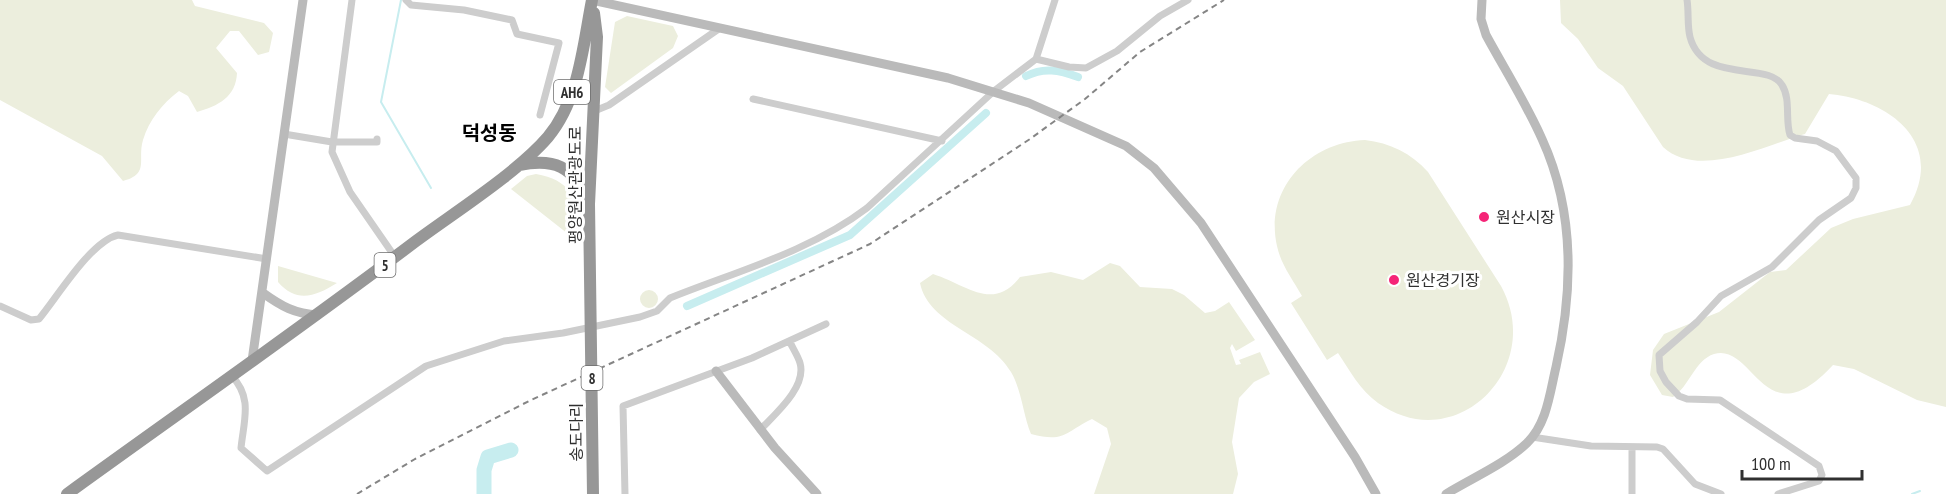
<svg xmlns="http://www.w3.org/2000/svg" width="1946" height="494" font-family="'PT Sans Narrow','Noto Sans KR',sans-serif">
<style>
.green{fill:#eceedd}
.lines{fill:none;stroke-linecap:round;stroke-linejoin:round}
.stream{stroke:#c7edef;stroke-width:2}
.canal{stroke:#c7edef;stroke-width:8}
.river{stroke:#c7edef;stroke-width:15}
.street{stroke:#cdcdcd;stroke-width:7}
.secondary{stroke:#bababa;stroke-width:9}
.highway{stroke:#979797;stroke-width:12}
.rail{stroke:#858585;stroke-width:2;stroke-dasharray:6 4.5;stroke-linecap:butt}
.poi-dot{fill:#f52477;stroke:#fff;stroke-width:2}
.labels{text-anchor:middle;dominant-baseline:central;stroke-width:6;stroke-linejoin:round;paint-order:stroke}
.shield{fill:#fff;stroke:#6e6e6e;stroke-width:1.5}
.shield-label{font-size:15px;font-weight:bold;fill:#303030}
.street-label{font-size:16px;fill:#303030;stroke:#fff}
.poi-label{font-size:16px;fill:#303030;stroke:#fff;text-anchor:start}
.quarter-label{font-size:20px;font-weight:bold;fill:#000;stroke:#fff}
</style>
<rect width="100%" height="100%" fill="#fff"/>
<path class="green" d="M0 0H192L195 6 264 23 273 33 269 52 258 55 239 31H230L216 48 237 73C236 97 218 106 197 112L188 96 179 91C162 104 149 120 143 140 137 160 150 174 123 181L102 156 0 100Z
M1560 0H1946V407L1917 400 1854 369 1833 365C1764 440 1754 342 1714 354 1695 360 1689 387 1673 397L1662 395 1650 375 1653 350 1664 334 1719 312 1770 272 1786 270 1831 228 1853 219 1910 205C1946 141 1887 99 1829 94L1805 134C1766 145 1699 180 1663 147L1623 86 1598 68 1578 39 1561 23Z
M627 16 673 26 678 36 673 48 611 93 605 87 615 22Z
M1365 140C1390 143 1411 153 1428 172L1501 286C1546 368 1456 458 1378 403 1360 390 1350 371 1338 353L1327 360 1291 303 1302 296C1293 280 1281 265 1277 246 1264 189 1309 142 1365 140Z
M536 174C576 181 580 205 577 241L511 189 527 176Z
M1110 263 1120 266 1140 287 1172 289 1184 295 1205 313 1215 311 1229 302 1255 340 1236 351 1232 344 1230 348 1236 365 1241 364 1239 360 1260 352 1270 374 1254 382 1239 398 1232 442 1238 474 1233 494H1094L1111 444 1107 428 1092 419C1065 432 1065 443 1031 434 1023 415 1022 391 1011 372 988 333 929 326 920 283L933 274C967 285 993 312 1020 277L1051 272 1083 280Z
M278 266 337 283C316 296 297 304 278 282Z
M640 299a9 9 0 1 1 18 0a9 9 0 1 1-18 0Z"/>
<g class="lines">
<path class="stream" d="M401 0 381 102 431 188
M1912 494 1920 491"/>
<path class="canal" d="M1026 76C1044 67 1059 70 1078 77
M687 306 850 235 986 113"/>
<path class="river" d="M484 494V470L488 457 511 450"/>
<path class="street" d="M352 0 332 152 350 192 395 257
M406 0 411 5 464 10 512 20 517 34 559 43 540 115
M1687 0C1689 12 1687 25 1690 37 1703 85 1768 61 1782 85 1791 99 1785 120 1790 135L1795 138 1817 141 1836 151 1856 178V188L1851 198 1819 220 1772 267 1721 296 1697 322 1659 355 1660 371 1666 382 1679 396 1687 399 1720 400 1819 466 1822 475 1819 481 1778 494
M1036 59 1069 67 1086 68 1117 51 1160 16 1188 0
M753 99 942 141
M592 112 609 105 720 28
M284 134 332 142H377V139
M0 306 31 320 39 319C58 296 91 241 118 235L267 259
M231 375C253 398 244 419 241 448L267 471 426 366 504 341 563 333 640 317 657 311 670 298C737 271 809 252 867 208L994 91 1036 59 1055 0
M760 430C775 414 807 387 800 363 798 356 793 349 790 342
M1532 437 1591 446 1657 447 1663 449 1695 484 1721 494
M1632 447V494
M625 494 623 406 752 358 826 324"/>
<path class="secondary" d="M592 0 948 78 1029 103 1126 146 1154 168 1201 223 1355 457 1376 494
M263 293C281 306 295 314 318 315
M252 361 303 0
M716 371 775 448 817 494
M1446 494C1472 478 1505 464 1527 443 1547 424 1550 392 1556 367 1573 292 1575 211 1542 139 1526 103 1505 70 1486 35L1481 19 1482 0"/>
<path class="highway" d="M519 165C554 158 573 166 588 200
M67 494C183 410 301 328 416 241 455 212 517 173 548 137 579 100 583 46 592 0
M593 494 589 204 597 37 594 13"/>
<path class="rail" d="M357 494 415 459 529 401 870 244 1030 139 1085 99 1140 52 1224 0"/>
</g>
<g class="poi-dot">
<circle cx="1484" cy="217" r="6"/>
<circle cx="1394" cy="280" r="6"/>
</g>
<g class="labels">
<g class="shield">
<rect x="554" y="80" width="36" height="24" rx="4.5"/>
<rect x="374.5" y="253" width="21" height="24" rx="4.5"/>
<rect x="581.5" y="366" width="21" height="24" rx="4.5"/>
</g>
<g class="shield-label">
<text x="572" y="92">AH6</text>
<text x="385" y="265">5</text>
<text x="592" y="378">8</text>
</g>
<g class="street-label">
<text transform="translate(575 185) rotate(-90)">평양원산관광도로</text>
<text transform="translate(576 432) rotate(-90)">송도다리</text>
</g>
<g class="poi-label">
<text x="1496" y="217">원산시장</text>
<text x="1406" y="280">원산경기장</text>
</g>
<g class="quarter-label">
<text x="489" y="133">덕성동</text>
</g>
</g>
<path d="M1742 470v9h120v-9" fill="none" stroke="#303030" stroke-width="3"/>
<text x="1751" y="470" font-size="18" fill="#303030" stroke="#ffffff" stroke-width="4.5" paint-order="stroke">100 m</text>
</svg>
